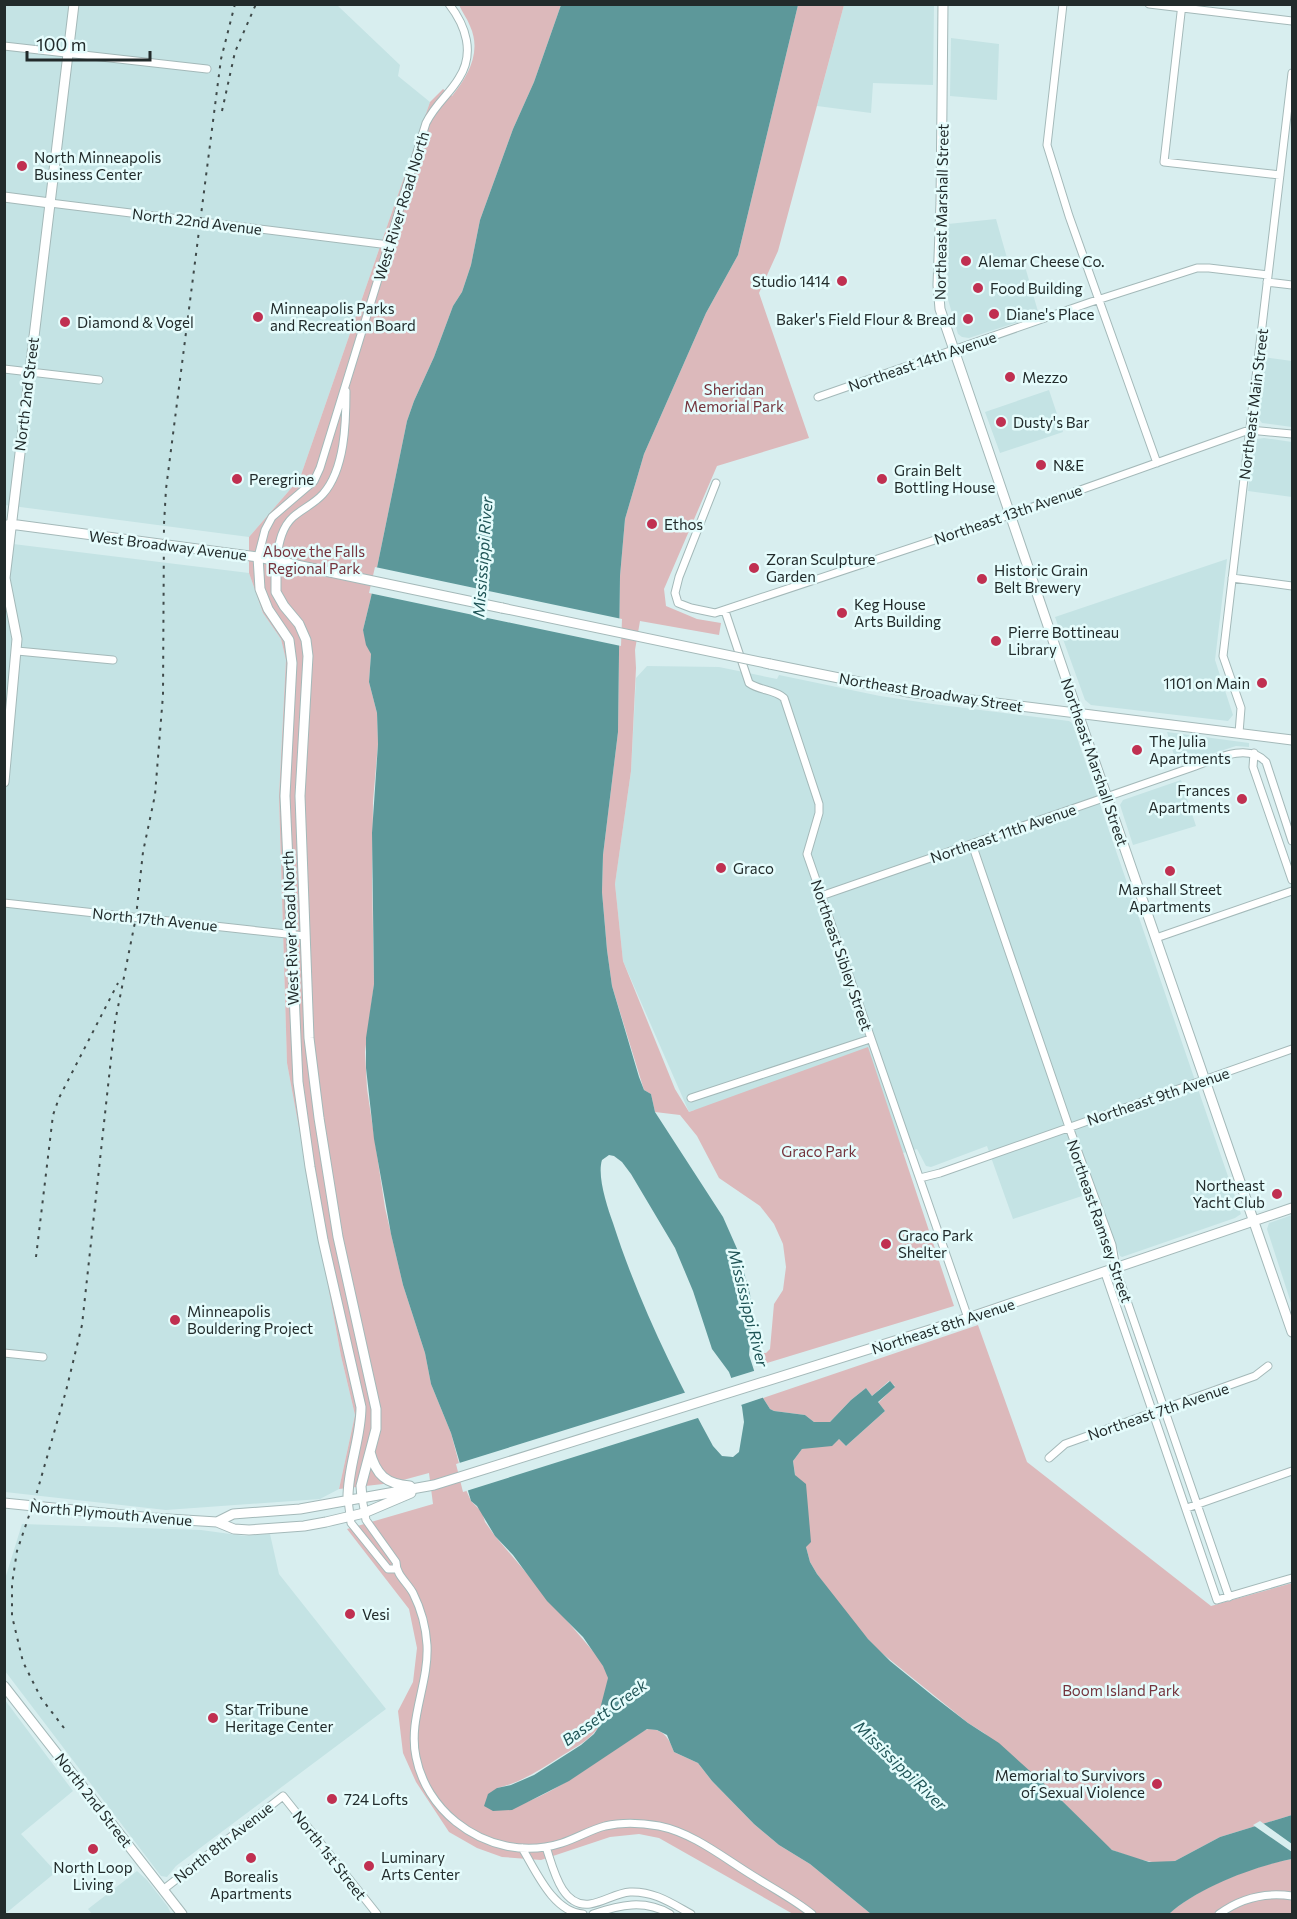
<svg xmlns="http://www.w3.org/2000/svg" width="1297" height="1919" font-family="Commissioner,sans-serif">
<style>
.built{fill:#c4e3e4}
.green{fill:#dcb9bb}
.water{fill:#5d989a;fill-rule:evenodd}
.pier{fill:#d8eeef}
.lines{fill:none;stroke-linecap:round;stroke-linejoin:round}
.street-casing{stroke:#a4b9b9;stroke-width:9}
.secondary-casing{stroke:#a4b9b9;stroke-width:11}
.street{stroke:#fff;stroke-width:7}
.secondary{stroke:#fff;stroke-width:9}
.rail{stroke:#3f4a4a;stroke-width:2;stroke-dasharray:3 6;stroke-linecap:butt}
.secondary-bridge-casing{stroke:#a4b9b9;stroke-width:11;stroke-linecap:butt}
.secondary-bridge{stroke:#fff;stroke-width:9}
.poi-dot{fill:#c03051;stroke:#e5fcfc;stroke-width:2}
.labels{text-anchor:middle;dominant-baseline:central;stroke-width:5;stroke-linejoin:round;paint-order:stroke}
.poi-label{font-size:15px;fill:#222b2b;stroke:#e5fcfc;text-anchor:start}
.street-label{font-size:15px;fill:#222b2b;stroke:#e5fcfc}
.park-label{font-size:15px;fill:#74333c;stroke:#e5fcfc}
.water-label{font-size:16px;font-style:italic;fill:#1f5456;stroke:#e5fcfc}
</style>
<rect width="100%" height="100%" fill="#d8eeef"/>
<path class="built" d="M5 5H337L400 65 398 76 430 102 300 478 249 537 5 505Z
M844 5H934L933 85 873 83 871 113 817 106Z
M951 38 999 44 997 100 950 96Z
M996 219 1009 265 1024 263 1039 315 969 338 962 337 958 334 947 296 948 224Z
M1263 357 1292 361V427L1262 423 1258 418Z
M1049 390 1063 432 1000 453 985 412Z
M1264 438 1292 442V497L1248 491 1254 444 1257 439Z
M5 543 249 573 263 613 281 639 286 660 279 797 287 1063 341 1356 355 1415 339 1489 320 1499 166 1510 5 1492Z
M1227 559 1215 660 1233 715 1228 721 1091 705 1085 700 1055 617Z
M647 666 719 667 777 679 779 675 880 696 933 704 1069 721 1072 723 1241 1214 1235 1218 1122 1257 1120 1256 1097 1191 1013 1219 987 1146 931 1167 926 1166 917 1149 903 1153 694 1110 689 1112 623 961 615 884 631 771 636 678Z
M1167 732 1249 743V747L1236 746 1177 765Z
M1181 780 1196 826 1133 845 1120 805 1123 800Z
M1292 1215V1306L1267 1229 1269 1223Z
M22 1524 201 1530 245 1536 270 1534 279 1574 386 1709 176 1866 167 1877 161 1876 5 1671V1579Z
M5 1700 73 1791 21 1834 56 1872 5 1914Z
M137 1871 147 1880 168 1907 171 1914H92L88 1909Z"/>
<path class="green" d="M459 5H561L534 82 513 129 480 220 471 265 462 292 453 306 434 357 414 401 407 421 371 597 363 630 371 654 369 682 377 713 378 744 373 801 372 880 374 984 365 1052 367 1089 385 1208 403 1285 425 1353 431 1384 451 1433 466 1490 471 1501 482 1512 485 1522 495 1536 597 1656C601 1662 607 1670 608 1678 608 1694 597 1707 602 1722 592 1739 579 1745 563 1755 541 1769 523 1782 497 1788L527 1802C547 1794 565 1783 583 1771 597 1762 636 1730 649 1729 664 1729 670 1740 674 1752L698 1763 712 1781 754 1824 779 1845 810 1864 871 1914H793L659 1838 639 1834 610 1837 541 1860 502 1857 477 1848 449 1832 416 1782 403 1753 398 1711 413 1682 417 1648 409 1609 347 1529 433 1504 429 1473 392 1483 339 1489 355 1415 341 1356 287 1063 279 797 286 660 281 639 263 613 249 573V537L300 478 430 102 443 89 452 96C468 76 482 52 470 26 467 18 462 12 459 5Z
M798 5H844L778 251 759 293 809 438 717 466 664 589 666 606 697 619 721 623 719 635 640 621 635 650 636 668 631 771 615 884 623 961 675 1089 689 1112 868 1047 954 1306 767 1363 760 1353H766L770 1349 774 1304 783 1290 786 1267 783 1244 774 1224 760 1206 719 1178 697 1136 680 1115 655 1112 651 1094 644 1090 612 986 607 950 602 892 603 855 618 732 620 576 625 519 644 454 706 313 738 255Z
M978 1325 1027 1462 1211 1606 1292 1583V1815L1220 1837 1175 1861 1157 1863 1137 1859 1112 1850 1106 1845 1052 1791 984 1733 968 1723 878 1650 847 1616 817 1574 810 1562 806 1547 793 1461 802 1449 839 1439 846 1446 885 1411 878 1403 895 1386 889 1381 872 1396 866 1388 851 1400 830 1422H814L805 1415 774 1411 770 1409 763 1398Z
M1292 1859V1914H1169C1197 1888 1255 1865 1292 1859Z"/>
<path class="water" d="M561 5H798L738 255 706 313 644 454 625 519 620 576 618 732 603 855 602 892 607 950 612 986 639 1077 644 1090 651 1094 655 1112 723 1217 738 1251 750 1294 752 1317 749 1355 763 1398 770 1409 774 1411 805 1415 814 1422H830L851 1400 866 1388 872 1396 890 1381 895 1387 878 1402 885 1411 846 1446 839 1439 832 1446 802 1449 793 1461 795 1475 806 1484 811 1542 806 1547 810 1562 817 1574 868 1639 890 1661 933 1696 968 1723 999 1743 1052 1791 1112 1850 1149 1862 1175 1861 1220 1837 1292 1815V1859C1255 1866 1197 1888 1169 1914H871L810 1864 779 1845 754 1824 712 1781 698 1763 674 1752 667 1735 657 1730 647 1729 569 1781 512 1810 493 1811 484 1806 488 1794 497 1788 511 1785 534 1775 581 1745 594 1734 602 1722 599 1713 608 1678 603 1666 583 1637 547 1601 513 1555 495 1536 477 1506 471 1501 451 1433 431 1384 425 1353 403 1285 391 1234 374 1139 366 1068V1038L374 984 372 833 378 744 377 713 369 682 371 654 366 645 363 630 371 597 407 421 414 401 434 357 453 306 462 292 471 265 480 220 513 129 534 82ZM609 1155 614 1156 622 1162 631 1174 675 1248 693 1291 712 1349 729 1372 742 1407 744 1422 739 1452 733 1457 722 1456 713 1446C674 1374 638 1301 613 1223 607 1206 597 1176 602 1160Z"/>
<path class="pier" d="M375 567 622 619 621 646 369 593Z
M757 1370 765 1397 738 1406 728 1379Z
M687 1392 701 1417 463 1492 456 1464Z
M1260 1821 1292 1844V1852L1253 1825Z"/>
<g class="lines">
<g class="street-casing">
<path id="street" d="M1063 4 1047 145 1069 216 1157 463
M1149 4 1292 21
M1182 4 1164 162 1280 175
M4 46 207 69
M50 203 389 245
M1267 282 1292 285
M4 369 99 380
M818 397 1091 302 1197 268H1209L1268 275
M716 483 679 577 675 593 678 603 691 608 715 613 1010 515 1249 430 1292 434
M258 557 265 530 272 517 314 481 320 468 426 123C436 103 449 95 459 78 475 53 466 26 449 4
M276 560C279 544 281 528 293 517 302 509 314 504 323 494 345 469 346 423 346 391
M1232 578 1292 586
M725 611 749 683C760 691 774 689 784 698L819 804V813L807 854 968 1318
M17 651 113 660
M1239 733 1241 708 1223 656 1292 73
M1254 753 1253 767 1292 880
M972 844 1069 1127 1112 1245 1116 1269 1229 1597
M821 896 1190 768C1211 761 1247 741 1266 762L1292 841
M4 903 305 936
M1156 938 1292 891
M691 1098 870 1039
M920 1178 940 1173 1292 1049
M1105 1273 1217 1600 1292 1578
M4 1353 43 1357
M1049 1458 1065 1444 1255 1376 1268 1366
M362 1498 366 1520 396 1562C396 1575 407 1582 413 1593 421 1609 426 1628 427 1645 429 1684 408 1719 416 1757 421 1783 436 1806 456 1822 486 1846 525 1855 562 1843 577 1838 590 1830 605 1826 622 1822 642 1823 659 1826 694 1833 725 1859 755 1877 774 1889 795 1900 812 1914
M348 1500 351 1523 388 1569H396
M1187 1508 1292 1471
M546 1847C553 1867 561 1908 590 1904 604 1902 616 1893 630 1892 654 1891 671 1903 691 1914
M522 1848C536 1871 553 1912 583 1914
M164 1889 283 1796 377 1914
M593 1914C620 1905 644 1899 670 1914
M1219 1914C1241 1898 1265 1892 1292 1896"/>
</g>
<g class="secondary-casing">
<path id="secondary" d="M943 4 941 203 938 285 940 309 1073 699 1292 1332
M4 197 50 203
M5 526 10 524 258 557 502 608
M258 557 260 589 268 609 289 640 292 663 285 796 298 1082 310 1167 323 1240 361 1407C361 1439 347 1469 348 1500
M276 560V592L284 606 299 624 306 640 308 656 300 796 309 1038 319 1118 338 1237 376 1409V1429L361 1486 362 1498
M770 664 908 692 1292 740
M4 782 17 639 5 578 74 4
M370 1452C376 1475 386 1484 410 1486
M4 1503 153 1518 217 1522 234 1529 249 1530 304 1526 326 1522 364 1513 411 1493
M217 1522 233 1514 300 1509 434 1485 968 1318 1292 1208
M4 1686 182 1914"/>
</g>
<use href="#street" class="street"/>
<use href="#secondary" class="secondary"/>
<path class="rail" d="M222 111 235 52 256 4
M36 1257 53 1115 59 1098 118 983
M64 1728 41 1698 23 1662 12 1616V1584L17 1551 37 1492 66 1391 82 1325 115 1022 136 917 143 852 155 795 163 695 164 524 166 489 217 90 221 59 235 4"/>
<g class="secondary-bridge-casing">
<path id="secondary-bridge" d="M502 608 770 664"/>
</g>
<use href="#secondary-bridge" class="secondary-bridge"/>
</g>
<g class="poi-dot">
<circle cx="22" cy="166" r="6"/>
<circle cx="966" cy="261" r="6"/>
<circle cx="842" cy="281" r="6"/>
<circle cx="978" cy="288" r="6"/>
<circle cx="994" cy="314" r="6"/>
<circle cx="258" cy="317" r="6"/>
<circle cx="968" cy="319" r="6"/>
<circle cx="65" cy="322" r="6"/>
<circle cx="1010" cy="377" r="6"/>
<circle cx="1001" cy="422" r="6"/>
<circle cx="1041" cy="465" r="6"/>
<circle cx="237" cy="479" r="6"/>
<circle cx="882" cy="479" r="6"/>
<circle cx="652" cy="524" r="6"/>
<circle cx="754" cy="568" r="6"/>
<circle cx="982" cy="579" r="6"/>
<circle cx="842" cy="613" r="6"/>
<circle cx="996" cy="641" r="6"/>
<circle cx="1262" cy="683" r="6"/>
<circle cx="1137" cy="750" r="6"/>
<circle cx="1242" cy="799" r="6"/>
<circle cx="721" cy="868" r="6"/>
<circle cx="1170" cy="871" r="6"/>
<circle cx="1277" cy="1194" r="6"/>
<circle cx="886" cy="1244" r="6"/>
<circle cx="175" cy="1320" r="6"/>
<circle cx="350" cy="1614" r="6"/>
<circle cx="213" cy="1718" r="6"/>
<circle cx="1157" cy="1784" r="6"/>
<circle cx="332" cy="1799" r="6"/>
<circle cx="93" cy="1849" r="6"/>
<circle cx="251" cy="1858" r="6"/>
<circle cx="369" cy="1866" r="6"/>
</g>
<g class="labels">
<g class="poi-label">
<text x="34" y="157">North Minneapolis<tspan x="34" dy="17">Business Center</tspan></text>
<text x="978" y="261">Alemar Cheese Co.</text>
<text x="830" y="281" text-anchor="end">Studio 1414</text>
<text x="990" y="288">Food Building</text>
<text x="270" y="308">Minneapolis Parks<tspan x="270" dy="17">and Recreation Board</tspan></text>
<text x="1006" y="314">Diane's Place</text>
<text x="956" y="319" text-anchor="end">Baker's Field Flour &amp; Bread</text>
<text x="77" y="322">Diamond &amp; Vogel</text>
<text x="1022" y="377">Mezzo</text>
<text x="1013" y="422">Dusty's Bar</text>
<text x="1053" y="465">N&amp;E</text>
<text x="894" y="470">Grain Belt<tspan x="894" dy="17">Bottling House</tspan></text>
<text x="249" y="479">Peregrine</text>
<text x="664" y="524">Ethos</text>
<text x="766" y="559">Zoran Sculpture<tspan x="766" dy="17">Garden</tspan></text>
<text x="994" y="570">Historic Grain<tspan x="994" dy="17">Belt Brewery</tspan></text>
<text x="854" y="604">Keg House<tspan x="854" dy="17">Arts Building</tspan></text>
<text x="1008" y="632">Pierre Bottineau<tspan x="1008" dy="17">Library</tspan></text>
<text x="1250" y="683" text-anchor="end">1101 on Main</text>
<text x="1149" y="741">The Julia<tspan x="1149" dy="17">Apartments</tspan></text>
<text x="1230" y="790" text-anchor="end">Frances<tspan x="1230" dy="17">Apartments</tspan></text>
<text x="733" y="868">Graco</text>
<text x="1170" y="889" text-anchor="middle">Marshall Street<tspan x="1170" dy="17">Apartments</tspan></text>
<text x="1265" y="1185" text-anchor="end">Northeast<tspan x="1265" dy="17">Yacht Club</tspan></text>
<text x="898" y="1235">Graco Park<tspan x="898" dy="17">Shelter</tspan></text>
<text x="187" y="1311">Minneapolis<tspan x="187" dy="17">Bouldering Project</tspan></text>
<text x="362" y="1614">Vesi</text>
<text x="225" y="1709">Star Tribune<tspan x="225" dy="17">Heritage Center</tspan></text>
<text x="1145" y="1775" text-anchor="end">Memorial to Survivors<tspan x="1145" dy="17">of Sexual Violence</tspan></text>
<text x="344" y="1799">724 Lofts</text>
<text x="381" y="1857">Luminary<tspan x="381" dy="17">Arts Center</tspan></text>
<text x="93" y="1867" text-anchor="middle">North Loop<tspan x="93" dy="17">Living</tspan></text>
<text x="251" y="1876" text-anchor="middle">Borealis<tspan x="251" dy="17">Apartments</tspan></text>
</g>
<g class="street-label">
<text transform="translate(401 206) rotate(-73)">West River Road North</text>
<text transform="translate(941 212) rotate(-89)">Northeast Marshall Street</text>
<text transform="translate(197 221) rotate(7)">North 22nd Avenue</text>
<text transform="translate(922 361) rotate(-19)">Northeast 14th Avenue</text>
<text transform="translate(26 394) rotate(-83)">North 2nd Street</text>
<text transform="translate(1253 404) rotate(-83)">Northeast Main Street</text>
<text transform="translate(1008 514) rotate(-19)">Northeast 13th Avenue</text>
<text transform="translate(168 545) rotate(7)">West Broadway Avenue</text>
<text transform="translate(931 692) rotate(9)">Northeast Broadway Street</text>
<text transform="translate(1095 762) rotate(71)">Northeast Marshall Street</text>
<text transform="translate(1003 833) rotate(-19)">Northeast 11th Avenue</text>
<text transform="translate(155 919) rotate(6)">North 17th Avenue</text>
<text transform="translate(290 928) rotate(-92)">West River Road North</text>
<text transform="translate(842 955) rotate(71)">Northeast Sibley Street</text>
<text transform="translate(1158 1096) rotate(-19)">Northeast 9th Avenue</text>
<text transform="translate(1100 1221) rotate(71)">Northeast Ramsey Street</text>
<text transform="translate(943 1326) rotate(-18)">Northeast 8th Avenue</text>
<text transform="translate(1158 1411) rotate(-19)">Northeast 7th Avenue</text>
<text transform="translate(111 1513) rotate(5)">North Plymouth Avenue</text>
<text transform="translate(94 1800) rotate(52)">North 2nd Street</text>
<text transform="translate(223 1842) rotate(-38)">North 8th Avenue</text>
<text transform="translate(330 1855) rotate(52)">North 1st Street</text>
</g>
<g class="park-label">
<text x="734" y="389">Sheridan<tspan x="734" dy="17">Memorial Park</tspan></text>
<text x="314" y="551">Above the Falls<tspan x="314" dy="17">Regional Park</tspan></text>
<text x="819" y="1151">Graco Park</text>
<text x="1121" y="1690">Boom Island Park</text>
</g>
<g class="water-label">
<text transform="translate(482 557) rotate(-86)">Mississippi River</text>
<text transform="translate(749 1308) rotate(76)">Mississippi River</text>
<text transform="translate(604 1712) rotate(-36)">Bassett Creek</text>
<text transform="translate(901 1765) rotate(44)">Mississippi River</text>
</g>
</g>
<rect width="1297" height="1919" fill="none" stroke="#222b2b" stroke-width="12"/>
<path d="M27 51v9h123v-9" fill="none" stroke="#222b2b" stroke-width="3"/>
<text x="36" y="51" font-size="18" fill="#222b2b" stroke="#e5fcfc" stroke-width="4.5" paint-order="stroke">100 m</text>
</svg>
